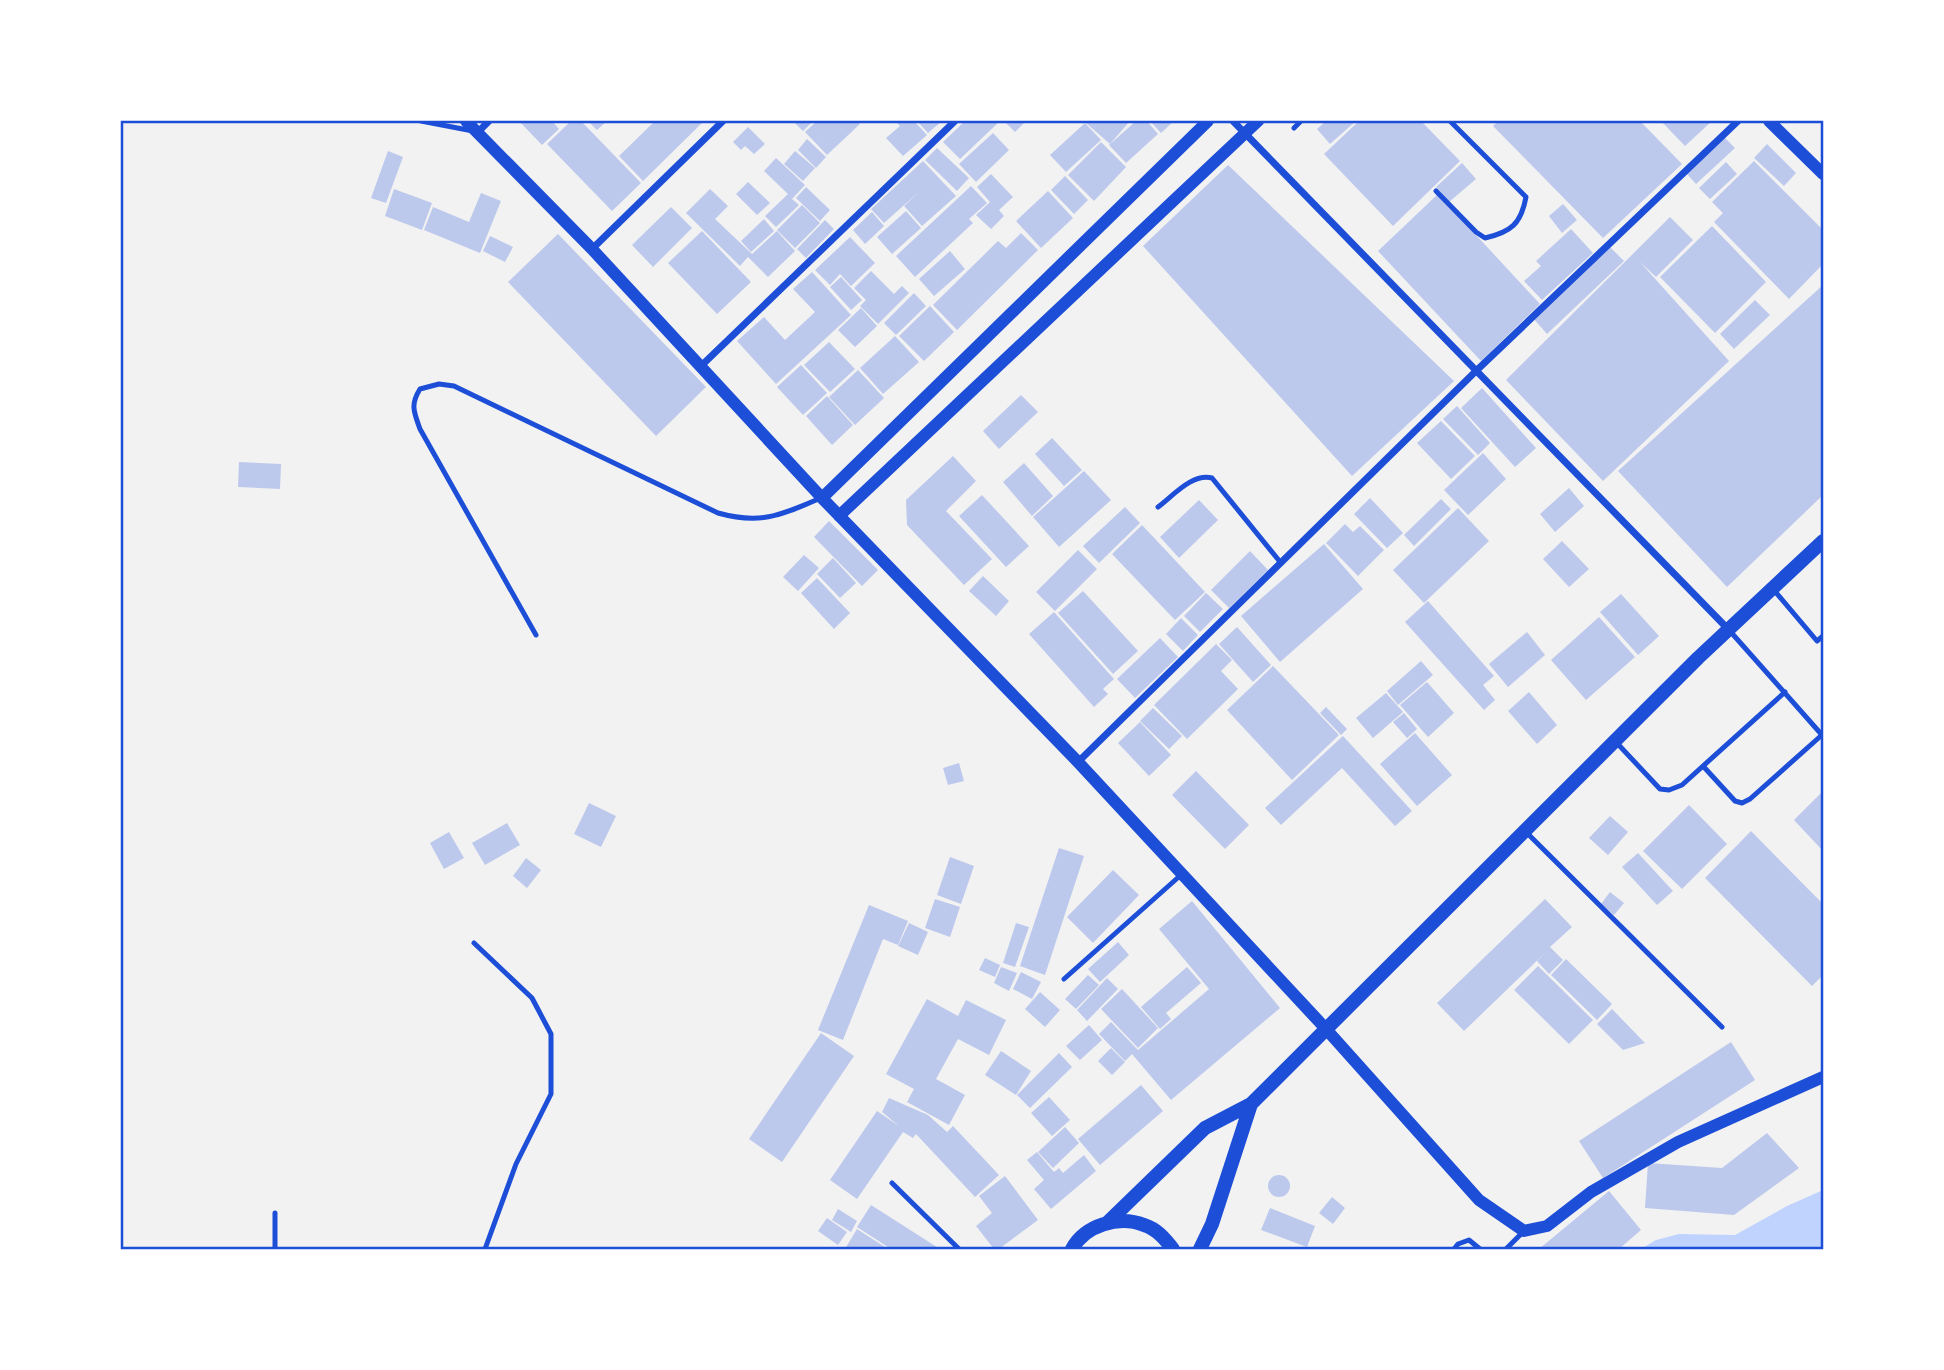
<svg xmlns="http://www.w3.org/2000/svg" width="1944" height="1370" font-family="'Space Grotesk',sans-serif">
<style>
.water{fill:#bfd3fe}
.building{fill:#bdc9ec}
.lines{fill:none;stroke-linecap:round;stroke-linejoin:round}
.service{stroke:#1d4ed8;stroke-width:5}
.minor{stroke:#1d4ed8;stroke-width:7}
.tertiary{stroke:#1d4ed8;stroke-width:12}
.secondary{stroke:#1d4ed8;stroke-width:14}
.neatline{fill:none;stroke:#1d4ed8;stroke-width:2.5}
</style>
<rect width="100%" height="100%" fill="#f2f2f2"/>
<path class="water" d="M1823 1190V1249H1641L1656 1240 1679 1234 1735 1235 1787 1206Z"/>
<path class="building" d="M519 121H552L559 129 542 145Z
M571 121H581L641 183 612 211 547 144Z
M588 121H607L597 130Z
M655 121H704L643 181 619 156Z
M793 121H813L803 131Z
M817 121H857L860 124 827 155 805 132Z
M895 121H914L927 135 903 156 886 138 900 126Z
M917 121H942L928 133Z
M965 121H1000L960 159 943 142Z
M1004 121H1026L1015 132Z
M1088 121H1130L1110 144 1086 123Z
M1136 121H1147L1158 134 1126 163 1109 145Z
M1150 121H1174L1161 133Z
M1326 121H1356L1330 144 1317 129Z
M1359 121H1421L1460 161 1393 226 1324 154Z
M1498 121H1640L1682 164 1603 238 1493 126Z
M1661 121H1712L1685 146Z
M1085 123 1101 140 1066 172 1050 155Z
M748 127 765 144 754 154 745 146 741 150 733 142Z
M993 133 1009 150 976 182 959 164Z
M1724 137 1735 148 1696 184 1686 173Z
M807 139 826 157 816 168 798 150Z
M1101 142 1126 167 1094 201 1068 175Z
M1767 144 1796 173 1784 186 1754 158Z
M937 148 969 178 957 191 925 160Z
M388 151 403 157 386 203 371 198Z
M795 151 815 168 803 181 784 164Z
M776 158 805 185 792 199 799 205 776 227 765 216 788 194 764 171Z
M923 161 956 196 922 226 904 206 921 190 884 223 871 209Z
M1754 161 1823 230V264L1789 299 1714 222 1723 213 1712 202Z
M1726 162 1737 174 1710 199 1699 188Z
M1462 163 1476 179 1449 202 1436 187Z
M1228 165 1454 381 1352 476 1143 246Z
M991 174 1013 197 999 210 1004 216 991 229 976 215 990 202 977 187Z
M1065 176 1088 200 1074 214 1051 190Z
M748 182 770 203 757 215 736 194Z
M971 186 987 203 969 219 973 223 915 277 896 256Z
M806 187 830 210 820 221 796 198Z
M394 189 432 203 422 230 385 216Z
M710 189 728 206 715 219 752 254 777 231 795 251 768 277 748 257 740 266 686 213Z
M1048 191 1073 218 1041 248 1016 221Z
M481 193 501 201 480 253 424 230 433 207 469 222Z
M1438 194 1540 304 1481 361 1378 251Z
M1563 204 1577 220 1562 233 1549 216Z
M802 205 820 223 795 248 777 230Z
M671 207 692 228 653 267 632 245Z
M906 211 921 228 892 254 877 237Z
M872 212 884 226 865 244 853 230Z
M1670 217 1693 240 1656 277 1640 262 1729 361 1603 481 1506 380Z
M764 219 774 231 751 252 741 241Z
M825 220 834 229 806 258 797 249Z
M1712 226 1766 282 1715 333 1660 277Z
M1571 229 1593 253 1542 300 1524 281 1541 266 1536 261Z
M702 231 751 282 717 314 668 263Z
M1021 233 1038 250 957 330 933 305 998 241 1006 248Z
M558 234 706 387 656 436 508 282Z
M490 236 513 247 505 262 483 251Z
M850 237 875 263 851 286 840 274 830 285 815 270Z
M1609 246 1624 261 1547 334 1533 318Z
M950 251 965 269 934 296 919 279Z
M871 271 894 294 902 286 909 293 878 324 860 306 866 300 854 288Z
M812 272 851 315 776 384 737 341 764 317 785 340 815 312 793 289Z
M841 277 862 300 851 310 830 287Z
M1823 285V495L1727 587 1618 471Z
M914 293 926 306 896 335 884 323Z
M1755 300 1770 315 1734 349 1720 334Z
M930 306 954 332 924 361 899 336Z
M861 308 877 326 855 347 838 330Z
M895 336 919 362 883 394 860 368Z
M829 342 855 369 830 392 804 365Z
M801 365 827 393 803 415 777 387Z
M858 370 884 398 855 425 829 397Z
M1482 388 1536 448 1515 467 1461 408Z
M1021 395 1038 412 999 449 983 431Z
M827 396 853 425 832 445 806 416Z
M1457 406 1490 443 1478 455 1443 419Z
M1441 421 1475 456 1451 479 1417 443Z
M1052 438 1082 470 1064 486 1035 454Z
M1483 453 1506 479 1468 515 1444 490Z
M953 456 976 481 946 511 992 559 964 585 907 525 906 500Z
M239 462 281 464 280 489 238 487Z
M1024 463 1053 496 1032 516 1003 482Z
M1084 471 1111 500 1059 547 1033 517Z
M1569 488 1584 506 1555 532 1540 514Z
M982 495 1029 546 1006 567 959 516Z
M1370 498 1403 533 1387 548 1354 514Z
M1441 499 1451 509 1414 546 1404 535Z
M1199 500 1218 520 1179 558 1160 537Z
M1125 507 1140 523 1099 563 1083 546Z
M1458 508 1489 541 1424 603 1393 570Z
M829 521 878 570 862 586 814 537Z
M1345 524 1353 532 1360 526 1384 550 1358 576 1326 543Z
M1142 525 1205 592 1175 620 1112 554Z
M1562 541 1589 569 1569 587 1543 559Z
M1324 544 1363 589 1280 662 1241 616Z
M1078 550 1097 569 1055 611 1036 592Z
M1250 551 1268 570 1229 608 1211 590Z
M804 555 819 568 798 591 783 577Z
M833 558 856 583 840 598 817 574Z
M983 576 1009 601 996 616 969 591Z
M817 578 850 613 834 629 801 593Z
M1083 591 1138 651 1113 674 1058 613Z
M1206 593 1223 609 1200 632 1184 616Z
M1621 594 1659 636 1638 655 1600 612Z
M1428 601 1494 676 1483 685 1495 700 1484 710 1405 622Z
M1054 612 1114 679 1103 689 1108 694 1094 707 1029 634Z
M1599 617 1635 657 1586 700 1551 660Z
M1181 618 1198 635 1183 651 1166 634Z
M1237 627 1271 665 1253 682 1219 644Z
M1527 632 1545 655 1508 687 1489 664Z
M1160 638 1178 657 1135 698 1117 679Z
M1216 644 1232 660 1221 671 1238 689 1187 739 1154 705Z
M1421 661 1433 675 1398 705 1387 691Z
M1273 666 1339 735 1292 780 1227 710Z
M1427 682 1454 713 1428 737 1400 705Z
M1529 692 1557 725 1537 744 1508 711Z
M1386 693 1403 712 1373 738 1356 718Z
M1326 707 1347 729 1341 735 1320 713Z
M1153 708 1182 736 1169 749 1140 721Z
M1404 713 1417 729 1407 738 1393 722Z
M1140 722 1171 755 1149 776 1118 743Z
M1415 733 1452 775 1417 806 1380 764Z
M1343 736 1412 811 1395 826 1342 768 1281 825 1265 808Z
M959 763 964 781 948 785 943 768Z
M1196 771 1249 825 1225 849 1172 795Z
M1823 791V851L1794 820Z
M589 803 616 816 601 847 574 834Z
M1689 805 1727 844 1682 889 1643 851Z
M1610 816 1628 832 1608 855 1589 838Z
M507 823 520 845 485 865 472 843Z
M1751 831 1823 904V975L1812 986 1705 878Z
M449 832 464 858 444 869 430 843Z
M1059 848 1084 856 1045 975 1020 966Z
M1638 853 1673 891 1657 905 1622 867Z
M950 857 974 866 961 904 937 895Z
M526 858 541 870 527 888 513 876Z
M1113 870 1139 895 1093 943 1067 917Z
M1610 892 1624 903 1614 915 1601 904Z
M935 899 960 907 950 937 925 928Z
M1545 899 1572 927 1550 947 1563 960 1549 974 1537 961 1548 950 1464 1031 1437 1003Z
M1192 901 1280 1008 1171 1100 1132 1054 1125 1061 1099 1034 1111 1022 1138 1050 1209 989 1159 929Z
M869 905 908 921 898 945 883 939 843 1040 818 1030Z
M909 923 928 932 918 955 898 946Z
M1016 923 1029 927 1015 967 1003 963Z
M1118 942 1129 955 1100 982 1088 969Z
M985 958 1000 965 995 977 979 970Z
M1566 959 1612 1004 1597 1020 1551 975Z
M1538 966 1593 1020 1569 1044 1514 990Z
M1001 967 1017 973 1009 991 994 983Z
M1187 967 1201 983 1166 1013 1171 1019 1160 1029 1141 1007Z
M1021 972 1041 982 1032 999 1013 989Z
M1088 975 1099 985 1076 1009 1065 999Z
M1107 978 1118 989 1087 1021 1077 1010Z
M1122 989 1158 1028 1138 1048 1101 1009Z
M1040 992 1060 1010 1045 1027 1025 1009Z
M927 999 958 1016 966 1000 1006 1020 989 1055 958 1039 936 1079 965 1095 949 1125 907 1102 914 1089 886 1074Z
M1612 1009 1645 1043 1623 1050 1597 1024Z
M1089 1025 1102 1040 1080 1060 1066 1046Z
M821 1033 854 1056 782 1162 749 1139Z
M1731 1042 1755 1080 1603 1178 1579 1141Z
M1111 1048 1125 1062 1112 1075 1098 1061Z
M1001 1051 1031 1071 1016 1095 985 1075Z
M1059 1053 1072 1067 1030 1108 1017 1095Z
M1141 1085 1163 1111 1100 1165 1078 1139Z
M1049 1097 1070 1120 1052 1136 1031 1113Z
M889 1098 928 1115 947 1132 953 1126 999 1175 975 1197 916 1134 913 1138 903 1132 857 1199 830 1180 877 1111 899 1126 882 1112Z
M1065 1127 1079 1143 1053 1168 1038 1152Z
M1767 1133 1799 1168 1734 1215 1645 1208 1648 1163 1722 1168Z
M1037 1152 1054 1172 1059 1168 1063 1173 1084 1155 1096 1171 1051 1209 1034 1189 1044 1180 1027 1160Z
M1268 1186a11 11 0 1 1 22 0a11 11 0 1 1-22 0Z
M1005 1176 1038 1220 999 1249H994L976 1226 992 1213 979 1196Z
M1609 1191 1641 1230 1619 1249H1539Z
M1332 1197 1345 1208 1333 1224 1319 1213Z
M871 1205 940 1249H891L857 1227Z
M1270 1208 1315 1226 1307 1247 1261 1230Z
M838 1209 857 1221 851 1232 832 1220Z
M827 1218 847 1232 838 1245 818 1231Z
M857 1229 888 1249H845Z"/>
<g class="lines">
<path class="service" d="M421 121 473 131
M1294 128 1301 121
M1436 191 1476 232 1485 238C1511 232 1521 224 1526 197L1450 121
M1158 507C1173 496 1192 473 1212 478L1281 563
M1773 589 1817 641 1823 636
M1729 630 1822 735
M536 635 420 429C414 412 410 405 420 389L439 384 454 386 718 513C761 525 781 515 821 498
M1615 741 1660 789 1669 790 1682 785 1785 692
M1703 766 1735 801 1742 803 1750 799 1823 734
M1526 832 1722 1027
M474 943 532 998 551 1034V1094L516 1164 485 1249
M1064 979 1182 874
M892 1183 959 1249
M275 1213V1249
M1454 1249 1458 1244 1469 1240 1480 1249
M1506 1249 1523 1232"/>
<path class="minor" d="M1233 121 1728 629
M478 132 489 121
M592 249 723 121
M700 367 955 121
M1078 762 1476 371 1738 121"/>
<path class="tertiary" d="M466 121 592 249 822 498 1078 762 1326 1029 1479 1200 1524 1231 1547 1226 1591 1192 1678 1142 1823 1077
M1769 121 1823 174
M822 498 1208 121
M839 516 1258 121"/>
<path class="secondary" d="M1107 1223 1205 1128 1251 1104 1698 658 1823 541
M1072 1249C1085 1225 1119 1215 1144 1225 1157 1229 1165 1239 1173 1249
M1200 1249 1212 1224 1251 1104"/>
</g>
<rect width="1944" height="1370" fill="none" stroke="#ffffff" stroke-width="245"/>
<rect x="122" y="122" width="1700" height="1126" class="neatline"/>
</svg>
